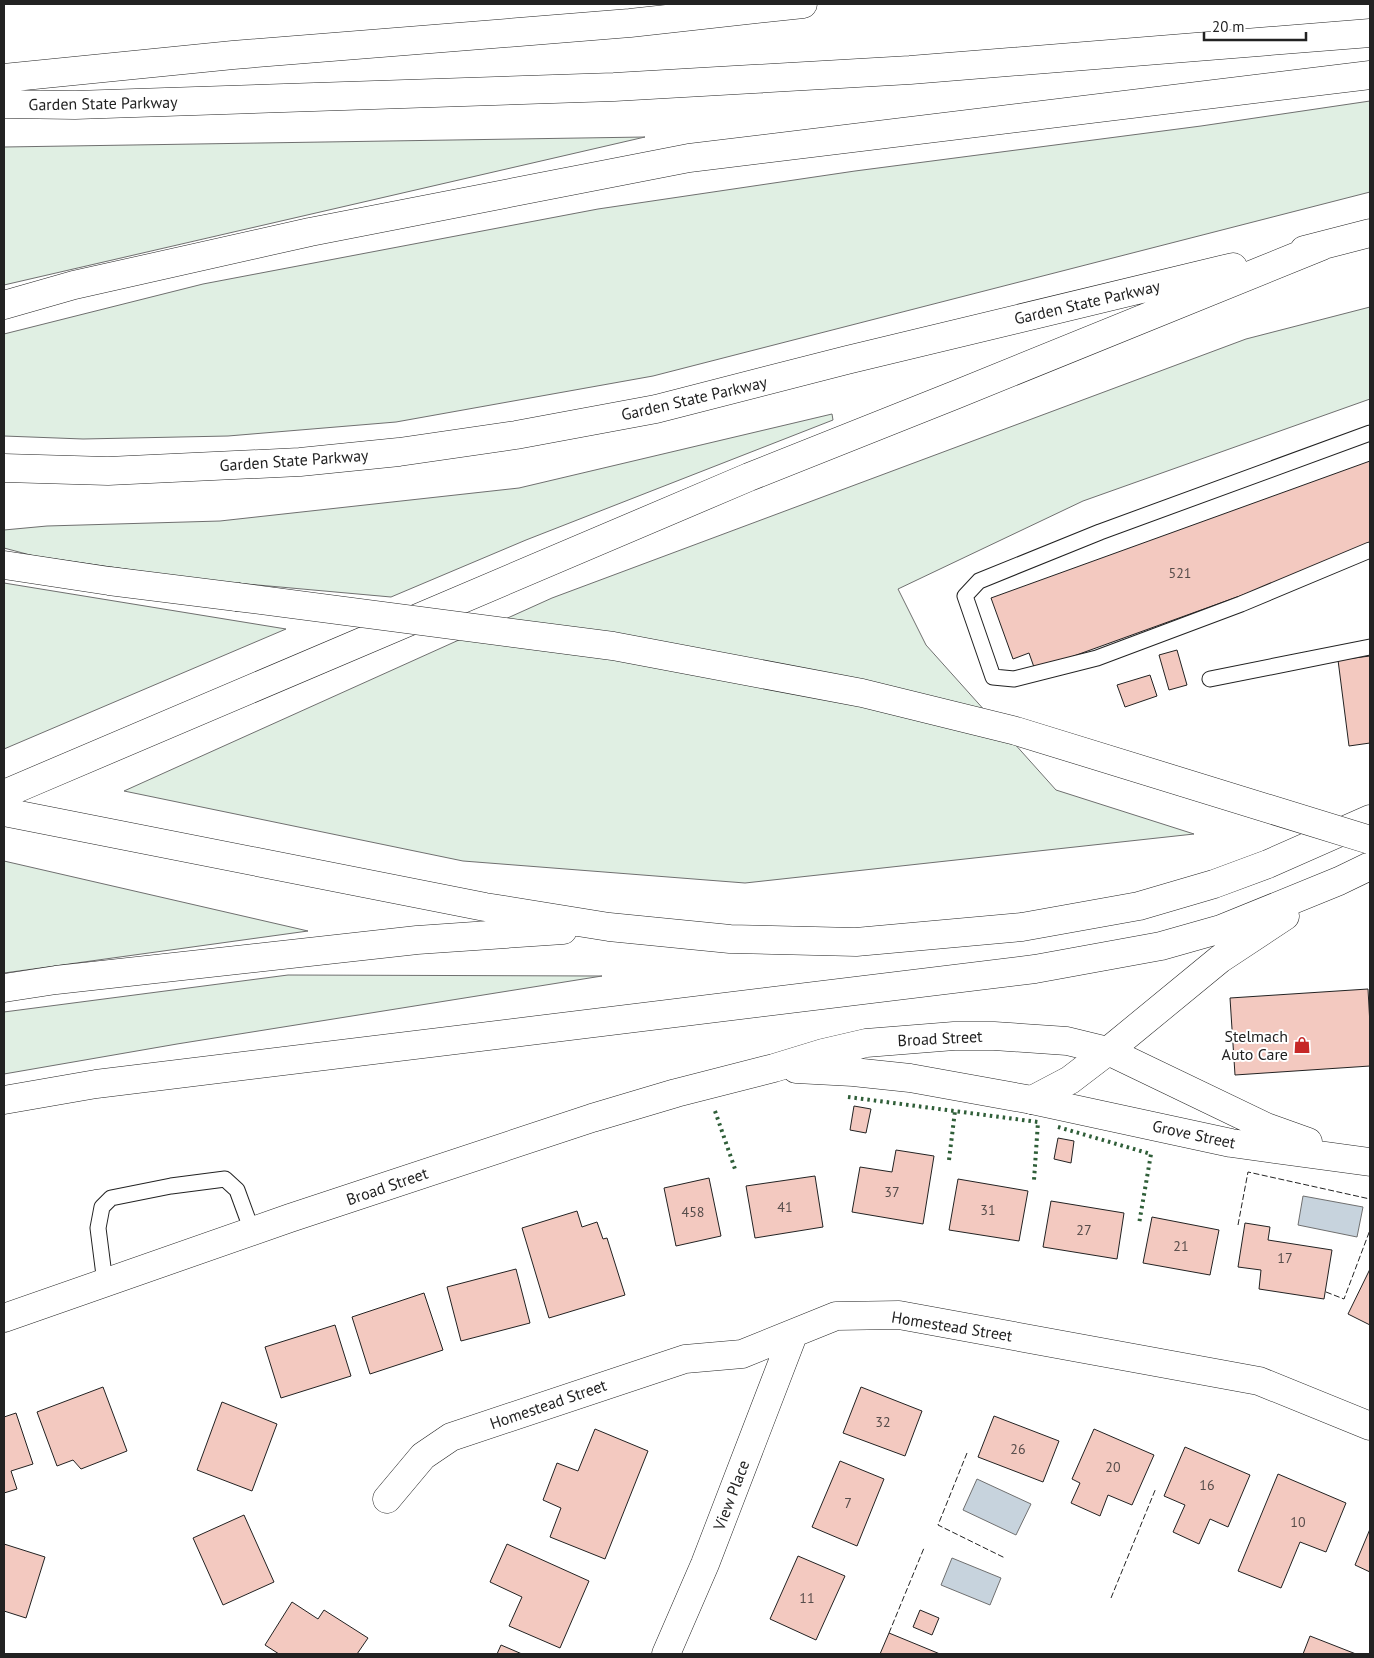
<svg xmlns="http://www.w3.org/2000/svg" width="1374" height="1658" font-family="'PT Sans',sans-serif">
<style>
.green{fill:#e0efe3;stroke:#6f6f6f}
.water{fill:#c7d3dd;stroke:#6f6f6f}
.building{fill:#f3c9c0;stroke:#222}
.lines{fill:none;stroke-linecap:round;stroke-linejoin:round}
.service-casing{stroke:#222;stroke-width:17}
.minor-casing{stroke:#222;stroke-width:29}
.tertiary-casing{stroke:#222;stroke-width:29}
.primary-casing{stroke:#222;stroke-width:29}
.motorway-casing{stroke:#222;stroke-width:29}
.service{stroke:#fff;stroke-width:15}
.minor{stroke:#fff;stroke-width:28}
.tertiary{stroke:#fff;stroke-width:28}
.primary{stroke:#fff;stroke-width:28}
.motorway{stroke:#fff;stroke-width:28}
.motorway-bridge-casing{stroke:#222;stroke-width:29;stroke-linecap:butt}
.motorway-bridge{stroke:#fff;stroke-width:28}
.hedge{stroke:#2f5e38;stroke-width:4;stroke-dasharray:2.5 4;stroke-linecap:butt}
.fence{stroke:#222;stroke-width:1;stroke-dasharray:6 2.5;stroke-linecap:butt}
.labels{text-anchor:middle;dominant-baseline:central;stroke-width:4;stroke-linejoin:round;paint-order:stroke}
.number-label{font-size:14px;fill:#564c4a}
.street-label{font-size:16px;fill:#222;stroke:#fff}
.poi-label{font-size:16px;fill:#222;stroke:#fff;text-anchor:end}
</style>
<rect width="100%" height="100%" fill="#fff"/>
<path class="green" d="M1370 101V192L653 376 396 422 228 436 83 439 4 436V334L203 284 598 209 855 171 1201 126Z
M645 137 4 285V147Z
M1370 307V399L1083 501 898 589 926 645 1056 790 1194 834 745 883 463 861 124 791 552 598 1246 339Z
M832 414 833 420 526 540 391 597 202 580 34 556 4 548V530L47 526 220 521 519 488Z
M4 583 286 629 4 749Z
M4 861 308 931 4 973Z
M288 975 602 976 177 1044 4 1074V1012Z"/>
<path class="water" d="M1303 1196 1363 1207 1357 1237 1298 1225Z
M977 1479 1031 1504 1016 1535 963 1510Z
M952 1558 1001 1578 990 1605 941 1585Z"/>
<path class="building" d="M1370 461V549L1035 670 1029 653 1013 659 991 598Z
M1177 650 1187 685 1169 690 1159 655Z
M1370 656V743L1349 746 1338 660Z
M1150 675 1157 696 1125 707 1117 685Z
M1368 989 1370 1025V1066L1235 1075 1230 998Z
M854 1106 871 1109 866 1133 850 1130Z
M1058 1138 1074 1141 1071 1163 1054 1159Z
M896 1150 934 1156 923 1224 852 1212 860 1167 892 1172Z
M815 1176 823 1227 755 1238 746 1186Z
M709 1178 721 1236 676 1246 664 1188Z
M958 1179 1028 1191 1019 1241 949 1230Z
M1051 1201 1124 1213 1117 1259 1043 1247Z
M577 1211 582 1227 597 1222 603 1239 607 1238 625 1295 549 1318 522 1228Z
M1152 1217 1219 1230 1210 1275 1143 1263Z
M1245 1223 1270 1227 1268 1240 1332 1250 1324 1299 1259 1289 1261 1270 1238 1267Z
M516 1269 530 1323 461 1341 447 1287Z
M1370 1269V1325L1348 1314Z
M424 1293 443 1350 370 1374 352 1317Z
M335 1325 351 1376 281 1398 265 1347Z
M103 1387 127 1451 81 1469 73 1460 57 1466 37 1412Z
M861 1387 922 1411 905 1456 843 1433Z
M222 1402 277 1424 252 1491 197 1470Z
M16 1413 33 1464 11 1471 17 1489 4 1493V1417Z
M994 1416 1059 1441 1043 1482 978 1457Z
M595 1429 648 1451 605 1559 550 1537 561 1508 543 1500 557 1463 578 1471Z
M1094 1429 1154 1455 1132 1505 1108 1495 1100 1516 1071 1503 1080 1483 1072 1479Z
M1185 1447 1250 1475 1228 1527 1210 1519 1199 1544 1173 1532 1185 1505 1164 1496Z
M840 1461 884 1479 857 1546 812 1527Z
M1278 1474 1346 1503 1326 1552 1300 1542 1281 1588 1238 1571Z
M244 1515 274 1582 223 1605 193 1538Z
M1370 1529V1572L1355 1565Z
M4 1544 45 1557 26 1618 4 1611Z
M507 1544 589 1581 560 1648 509 1626 522 1597 490 1582Z
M798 1556 845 1576 816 1640 770 1619Z
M292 1602 318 1619 324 1610 368 1638 357 1654H279L265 1645Z
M920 1610 939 1618 932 1635 913 1627Z
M889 1633 940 1654H880Z
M1310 1636 1356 1654H1303Z
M501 1645 522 1654H497Z"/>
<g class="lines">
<g class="service-casing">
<path id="service" d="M1370 433 1100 532 979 581 965 596 993 677 1014 679 1097 658 1241 604 1370 550
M1210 679 1370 647
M105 1283 98 1228 102 1207 111 1198 171 1186 225 1179 237 1190 252 1231"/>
</g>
<g class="minor-casing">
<path id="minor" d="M387 1499 423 1456 451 1437 685 1359 742 1354 836 1316 899 1315 1259 1381 1370 1426
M666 1654 705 1564 793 1335"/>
</g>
<g class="tertiary-casing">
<path id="tertiary" d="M1108 1051 1266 1127 1308 1142
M1032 1100 1231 1143 1370 1162"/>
</g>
<g class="primary-casing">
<path id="primary" d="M796 1069 853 1072 910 1078 1032 1100
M4 1318 290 1218 592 1118 676 1093 774 1068 823 1053 866 1043 954 1036H994L1067 1041 1108 1051"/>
</g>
<g class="motorway-casing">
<path id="motorway" d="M4 78 233 55 630 23 803 4
M4 104 75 105 614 87 910 70 1370 33
M1304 250 1370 233
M4 305 74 285 310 232 689 158 1370 75
M4 468 108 471 300 462 399 452 516 435 656 409 847 360 1233 267
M4 565 109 581 237 597
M4 794 749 477 955 395 1322 246
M4 812 485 907 609 927 730 939 856 942 1022 927 1139 906 1214 884 1268 864 1370 819
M4 988 56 980 417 940 563 930
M4 1100 96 1084 1035 969 1161 946 1221 929 1339 881 1370 866
M1032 1100 1070 1080 1108 1051 1220 959 1285 916"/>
</g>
<use href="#service" class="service"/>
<use href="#minor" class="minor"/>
<use href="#tertiary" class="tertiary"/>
<use href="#primary" class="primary"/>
<use href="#motorway" class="motorway"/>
<g class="motorway-bridge-casing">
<path id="motorway-bridge" d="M237 597 613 646 862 693 1016 731 1370 840"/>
</g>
<use href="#motorway-bridge" class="motorway-bridge"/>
<path class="hedge" d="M848 1097 1038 1122 1034 1180
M715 1111 736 1172
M1058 1127 1151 1154 1139 1224
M949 1160 955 1111"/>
<path class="fence" d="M1238 1225 1248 1172 1370 1199
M1326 1292 1344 1299 1370 1230
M967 1453 938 1525 1005 1558
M1111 1598 1156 1488
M889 1633 924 1548"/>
</g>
<defs>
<g id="shop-bare" transform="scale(1.35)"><path d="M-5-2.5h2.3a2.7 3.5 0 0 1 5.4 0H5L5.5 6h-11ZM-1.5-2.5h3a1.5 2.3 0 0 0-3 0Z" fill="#c62828" stroke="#fff" stroke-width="2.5" paint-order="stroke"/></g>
</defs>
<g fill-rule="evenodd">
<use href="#shop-bare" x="1302" y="1045"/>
</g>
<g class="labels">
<g class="number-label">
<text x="1180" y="573">521</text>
<text x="892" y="1192">37</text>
<text x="785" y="1207">41</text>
<text x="988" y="1210">31</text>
<text x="693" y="1212">458</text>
<text x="1084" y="1230">27</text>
<text x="1181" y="1246">21</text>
<text x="1285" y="1258">17</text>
<text x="883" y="1422">32</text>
<text x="1018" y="1449">26</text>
<text x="1113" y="1467">20</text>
<text x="1207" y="1485">16</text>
<text x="848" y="1503">7</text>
<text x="1298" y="1522">10</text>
<text x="807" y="1598">11</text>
</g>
<g class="street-label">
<text transform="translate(103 103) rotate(-1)">Garden State Parkway</text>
<text transform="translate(1087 302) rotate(-13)">Garden State Parkway</text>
<text transform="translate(694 398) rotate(-13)">Garden State Parkway</text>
<text transform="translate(294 460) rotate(-4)">Garden State Parkway</text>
<text transform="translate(940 1038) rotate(-3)">Broad Street</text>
<text transform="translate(1194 1134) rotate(12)">Grove Street</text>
<text transform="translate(387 1186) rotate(-19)">Broad Street</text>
<text transform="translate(952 1326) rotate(9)">Homestead Street</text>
<text transform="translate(548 1404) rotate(-19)">Homestead Street</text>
<text transform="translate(731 1495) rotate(-69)">View Place</text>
</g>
<g class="poi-label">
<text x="1288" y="1036">Stelmach<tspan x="1288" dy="18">Auto Care</tspan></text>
</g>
</g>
<rect width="1374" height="1658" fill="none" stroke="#222222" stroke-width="10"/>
<path d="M1204 32v8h102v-8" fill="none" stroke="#222222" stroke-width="2.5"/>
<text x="1212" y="32" font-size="15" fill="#222222" stroke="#ffffff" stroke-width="4" paint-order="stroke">20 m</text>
</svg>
